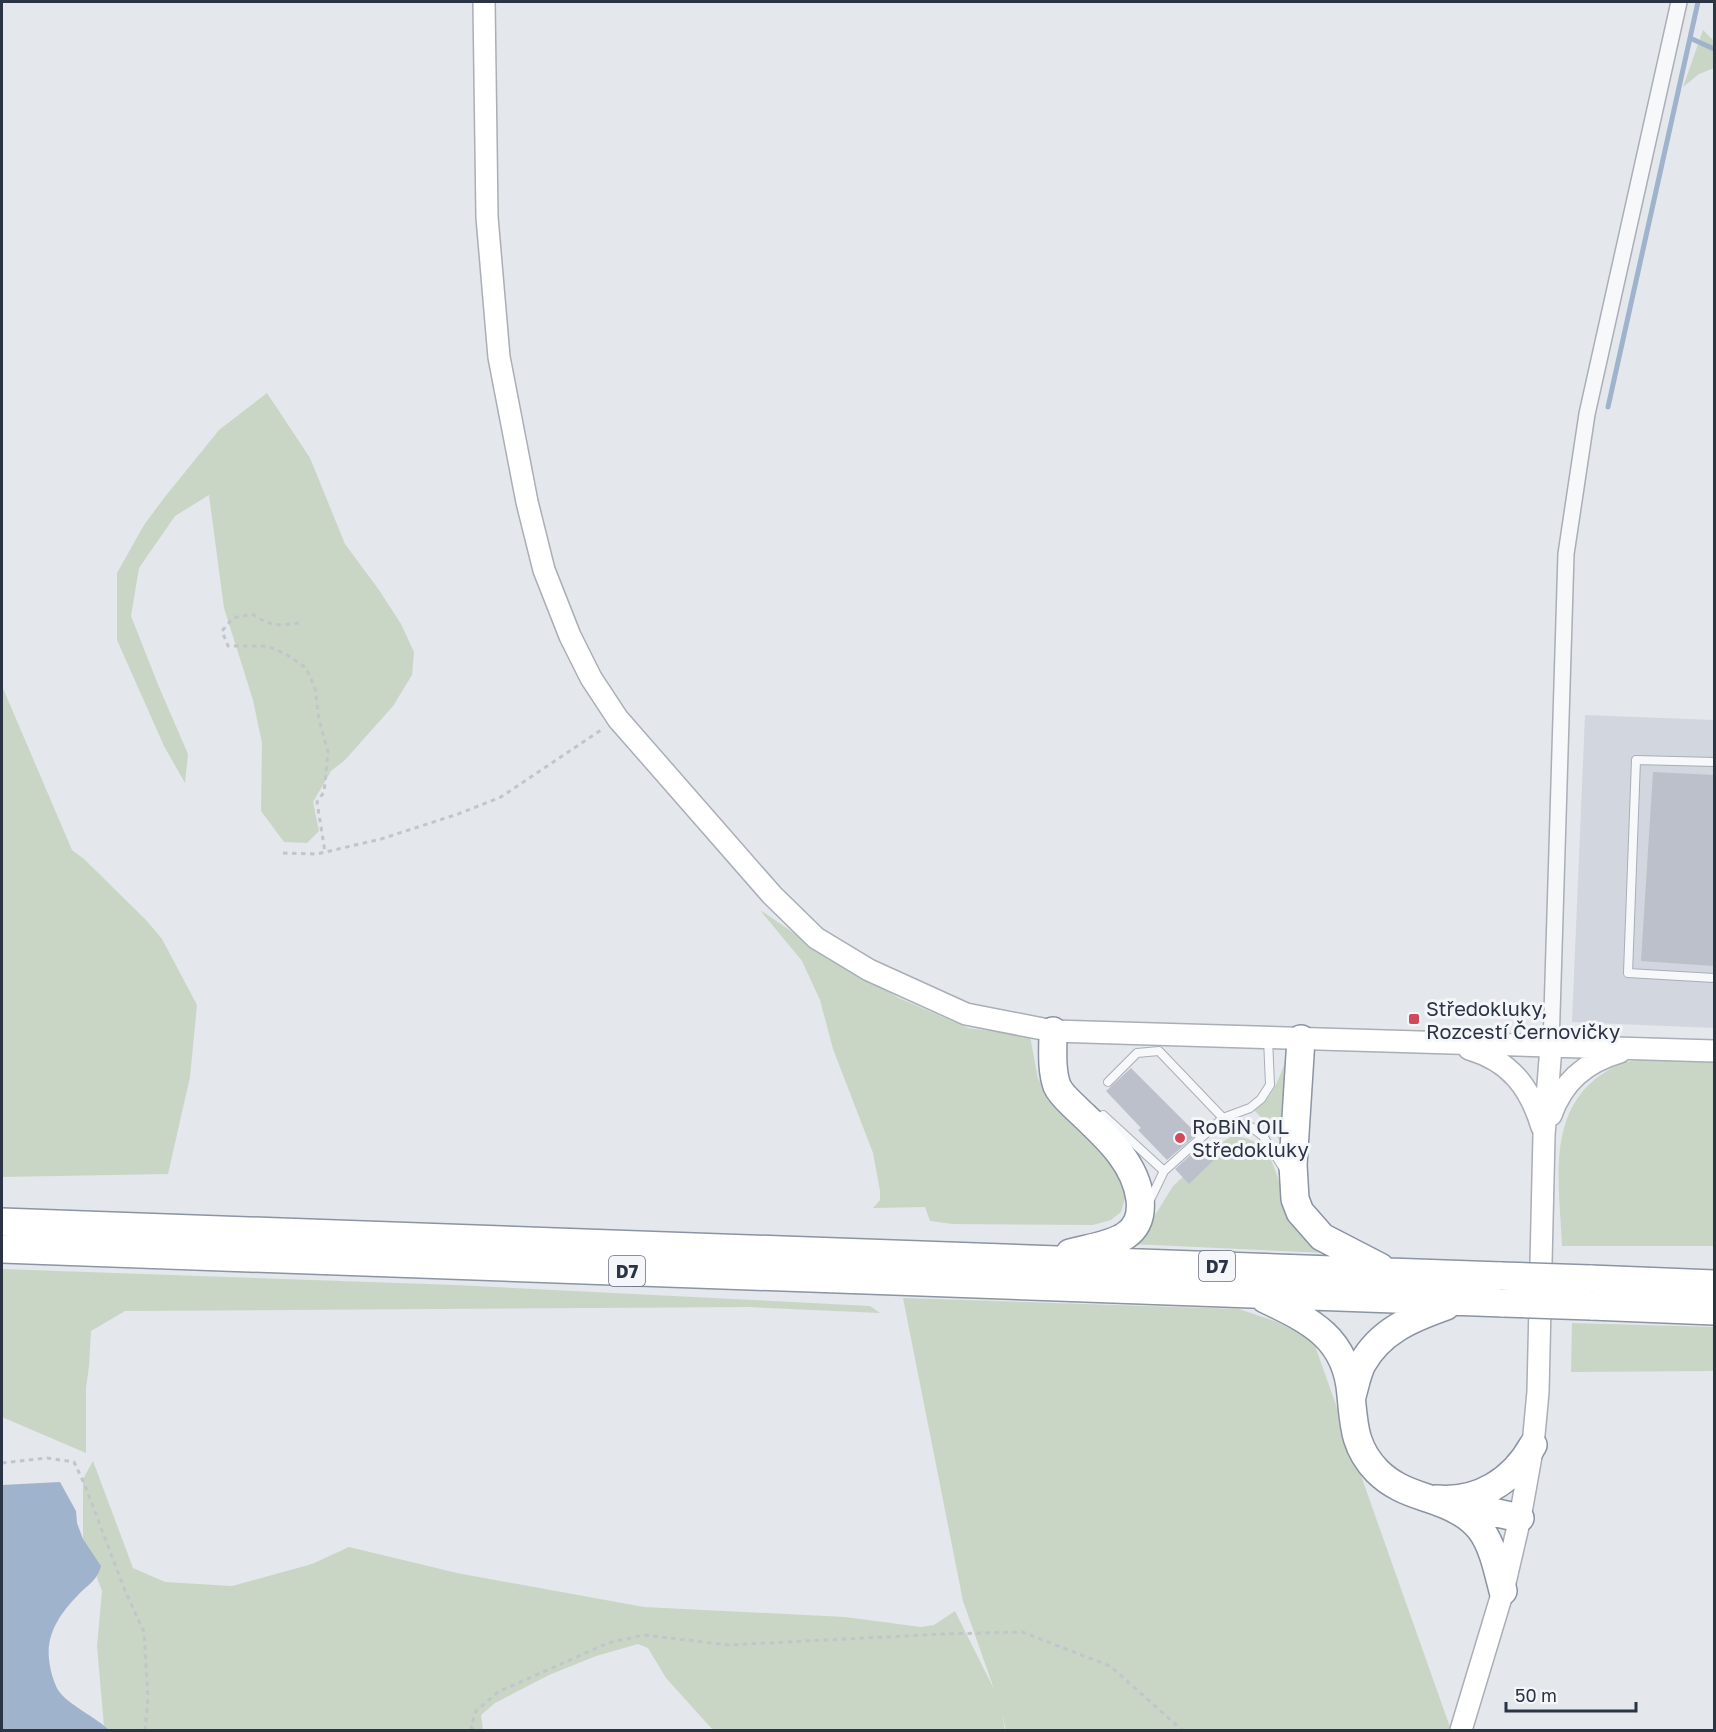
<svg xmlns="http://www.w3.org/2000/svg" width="1716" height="1732" font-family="'Golos Text',sans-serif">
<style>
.built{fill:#d2d6de}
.green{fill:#c9d6c5}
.water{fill:#9fb4cc}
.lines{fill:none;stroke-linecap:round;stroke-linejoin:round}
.stream{stroke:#9fb4cc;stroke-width:5}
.building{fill:#bbc0ca}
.lane-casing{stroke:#a9aeb7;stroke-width:10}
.street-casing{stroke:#a9aeb7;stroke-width:18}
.secondary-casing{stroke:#a9aeb7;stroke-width:24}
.highway-casing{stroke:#8b94a3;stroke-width:30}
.path{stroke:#c2c5cb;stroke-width:3;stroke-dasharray:4.5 4.5;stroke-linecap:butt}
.lane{stroke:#f7f8fa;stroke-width:8}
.street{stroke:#f7f8fa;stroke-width:15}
.secondary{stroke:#fff;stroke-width:21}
.highway{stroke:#fff;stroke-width:27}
.highway-bridge-casing{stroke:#8b94a3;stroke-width:30;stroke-linecap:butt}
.highway-bridge{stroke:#fff;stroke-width:27}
.poi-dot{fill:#d1495b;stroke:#f4f6f9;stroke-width:2}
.labels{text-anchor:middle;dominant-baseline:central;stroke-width:6;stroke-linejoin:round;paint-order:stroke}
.shield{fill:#f4f6f9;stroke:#676e7b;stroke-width:1.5}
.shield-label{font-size:18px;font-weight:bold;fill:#2b3445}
.poi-label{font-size:20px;fill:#2b3445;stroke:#f4f6f9;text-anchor:start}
</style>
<rect width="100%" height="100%" fill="#e4e7ec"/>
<path class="built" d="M1585 715 1714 720V1028L1572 1022Z"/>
<path class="green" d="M1703 30 1714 41V68L1699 74 1683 87Z
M267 393 310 458 345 544 379 590 401 624 414 652 412 675 393 706 345 760 331 771 313 802 319 831 307 843 284 842 261 811 262 743 253 700 224 608 209 495 175 516 139 568 131 616 159 687 188 754 185 783 164 746 117 640V573L144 525 164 498 219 430Z
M2 686 72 850 84 859 147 921 162 939 197 1005 190 1077 168 1174 2 1177Z
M760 910 826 955 899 998 968 1028 1030 1036 1038 1079 1078 1121 1122 1173 1125 1199 1121 1212 1111 1220 1093 1225 953 1224 930 1221 925 1207 873 1208 880 1200V1191L873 1153 833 1049 820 1000 802 961Z
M1289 1052 1283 1147 1274 1131 1254 1110C1275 1098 1280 1073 1289 1052Z
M1647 1058 1714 1061V1246H1562C1559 1177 1543 1099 1620 1064 1628 1061 1638 1060 1647 1058Z
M1232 1136C1277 1139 1272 1174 1288 1204 1297 1221 1313 1237 1325 1253L1131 1244 1147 1228 1173 1186 1218 1145Z
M2 1269 456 1285 870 1306 880 1313 748 1307 125 1311 91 1331 89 1366 86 1388V1453L2 1417Z
M903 1298 1239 1309 1277 1322 1313 1340 1451 1730H1006L1002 1714 1005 1730H713L666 1678 648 1648 638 1644 596 1656 549 1675 495 1703 481 1715 483 1730H107L104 1726 97 1646 102 1591 83 1539V1479L93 1461 133 1568 165 1582 232 1586 312 1564 349 1547 457 1573 644 1607 845 1617 921 1627 934 1625 955 1611 994 1689 963 1601Z
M1572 1323 1714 1327V1371L1571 1372Z"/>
<path class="water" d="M60 1482 76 1511 77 1523 83 1539 101 1566C98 1578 91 1583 82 1591 63 1610 46 1631 49 1659 50 1669 53 1681 58 1690 68 1705 96 1717 109 1730H2V1485Z"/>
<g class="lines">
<path class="stream" d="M1690 38 1714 49
M1608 407 1698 2"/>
</g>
<path class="building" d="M1653 772 1714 775V966L1641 961Z
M1131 1068 1197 1134 1167 1160 1138 1130 1141 1128 1106 1091Z
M1205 1142 1218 1156 1189 1184 1175 1169Z"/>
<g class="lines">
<g class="lane-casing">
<path id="lane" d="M1714 762 1636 760 1628 973 1714 978
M1108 1082 1137 1053 1159 1051 1223 1118 1251 1127 1263 1136 1284 1169
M1103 1115 1164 1171
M1149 1202 1164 1171 1223 1118 1250 1108 1261 1099 1270 1085 1268 1039"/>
</g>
<g class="street-casing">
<path id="street" d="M1551 1047 1566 554 1587 414 1679 2"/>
</g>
<g class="secondary-casing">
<path id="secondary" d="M484 2 487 217 499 357 527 502 544 570 570 636 591 678 618 719 772 895 816 938 869 970 966 1014 1053 1031 1714 1051
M1469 1049C1510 1061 1530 1087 1542 1127
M1551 1115C1563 1081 1586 1062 1620 1052
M1461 1730 1503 1591 1520 1518 1533 1445 1538 1392 1544 1135 1551 1047"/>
</g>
<g class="highway-casing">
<path id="highway" d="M1053 1031C1053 1049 1051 1069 1057 1086 1061 1095 1071 1103 1078 1110 1104 1135 1135 1161 1140 1199 1145 1243 1103 1244 1070 1253
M1301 1039 1293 1165 1295 1199 1300 1212 1322 1237 1380 1267
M2 1222 1501 1276
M2 1249 1504 1303
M1590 1279 1714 1284
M1265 1299C1311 1321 1347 1338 1351 1395 1354 1425 1354 1447 1377 1471 1391 1485 1406 1491 1424 1497 1484 1516 1489 1534 1503 1591
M1591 1306 1714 1311
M1352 1396C1355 1386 1357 1374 1362 1364 1380 1331 1412 1318 1446 1306
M1436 1499C1478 1503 1513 1481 1533 1445
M1455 1504 1520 1518"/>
</g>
<path class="path" d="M299 623C278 626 270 626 252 614L233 618 222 631 228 646H267L286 654 306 668 315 688 319 720 328 752 324 792 317 802 325 852
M283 853 317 854 381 839 458 814 501 797 604 728
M2 1463 47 1458 74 1462 84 1483 124 1588 144 1632 148 1699 145 1730
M473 1730 471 1726 476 1711 498 1692 608 1643 644 1635 729 1645 943 1634 1022 1632 1110 1666 1182 1730"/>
<use href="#lane" class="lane"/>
<use href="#street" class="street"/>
<use href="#secondary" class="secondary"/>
<use href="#highway" class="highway"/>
<g class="highway-bridge-casing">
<path id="highway-bridge" d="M1501 1276 1590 1279
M1504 1303 1591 1306"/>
</g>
<use href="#highway-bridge" class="highway-bridge"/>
</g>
<g class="poi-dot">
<rect x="1408" y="1013" width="12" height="12" rx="3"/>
<circle cx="1180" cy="1138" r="6"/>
</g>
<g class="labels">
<g class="shield">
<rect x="1199" y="1251" width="36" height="30" rx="4.5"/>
<rect x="609" y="1256" width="36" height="30" rx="4.5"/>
</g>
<g class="shield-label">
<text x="1217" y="1266">D7</text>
<text x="627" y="1271">D7</text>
</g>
<g class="poi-label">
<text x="1426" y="1008">Středokluky,<tspan x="1426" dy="23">Rozcestí Černovičky</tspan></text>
<text x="1192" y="1126">RoBiN OIL<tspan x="1192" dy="23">Středokluky</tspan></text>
</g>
</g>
<rect width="1716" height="1732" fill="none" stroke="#2b3445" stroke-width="6"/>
<path d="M1506 1702v9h130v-9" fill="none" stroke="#2b3445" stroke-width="3"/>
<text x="1515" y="1702" font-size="18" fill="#2b3445" stroke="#f4f6f9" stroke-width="4.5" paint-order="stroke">50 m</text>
</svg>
